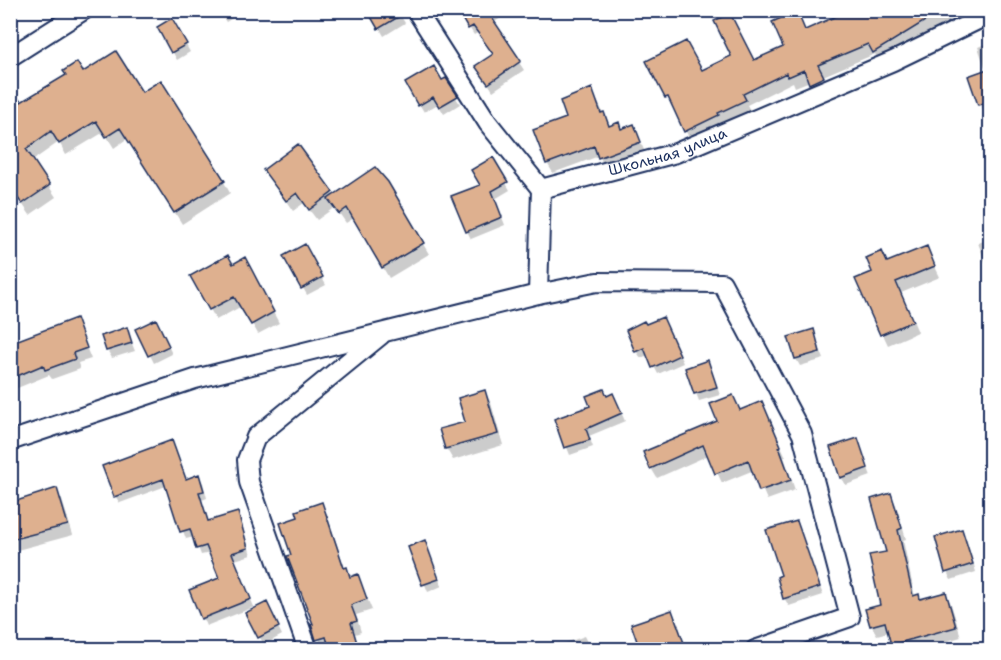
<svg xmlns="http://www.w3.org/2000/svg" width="1001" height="660" font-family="'Shantell Sans',sans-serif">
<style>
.shadow{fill:#0003}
.building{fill:#deb08f;stroke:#1b2f5e;stroke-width:1.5}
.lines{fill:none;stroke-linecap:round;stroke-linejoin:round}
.minor-casing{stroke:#1b2f5e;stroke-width:22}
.minor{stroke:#fff;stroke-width:18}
.labels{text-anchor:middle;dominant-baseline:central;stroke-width:4.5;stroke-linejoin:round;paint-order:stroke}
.street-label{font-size:15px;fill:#1b2f5e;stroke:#fff}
</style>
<rect width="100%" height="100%" fill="#fff"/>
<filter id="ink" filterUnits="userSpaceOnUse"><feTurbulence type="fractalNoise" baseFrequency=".0167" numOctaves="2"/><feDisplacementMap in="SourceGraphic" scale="12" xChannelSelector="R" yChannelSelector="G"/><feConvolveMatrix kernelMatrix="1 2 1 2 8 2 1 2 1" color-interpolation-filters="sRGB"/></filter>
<g filter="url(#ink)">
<path class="shadow" d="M218 10H234L237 15 226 22Z
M369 10H397L405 23 384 36Z
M464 10H509L510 12 493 23 524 70 493 91 482 74 494 55 479 32 474 35 460 13Z
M854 10H968L880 62 875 54 823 76 828 88 817 93 810 81 795 87 793 82 747 105 750 110 691 142 674 107H672L667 97 701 72 754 61 785 48 805 31Z
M172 20 190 52 177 60 159 27Z
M990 42V110L984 112 970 77 986 71 978 47Z
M83 74 142 94 224 182 230 193 182 224 128 138 114 148 104 132 66 155 59 142 32 161 56 197 30 215 10 186 21 104Z
M445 80 460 104 444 114 438 104 424 112 407 84 441 82Z
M592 90 610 127 618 124 622 131 633 126 645 152 605 167 599 156 553 173 547 163 568 119Z
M297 147 334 196 387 183 429 254 389 278 354 218 346 223 335 207 317 220 304 203 293 211 265 171Z
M492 159 510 190 495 199 505 225 471 239 467 231Z
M990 239V274L978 243Z
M304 246 326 285 307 295 285 256Z
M926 248 940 277 901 293 918 332 888 345 857 280 888 264Z
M232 266 250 270 279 323 258 334 242 306 216 320 192 276Z
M75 320 91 359 78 363 80 369 52 379 49 375 10 391V339L12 343Z
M645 326H667L683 363 658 374 648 355 641 358 636 351Z
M160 328 172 354 154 363 137 329Z
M126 329 135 351 112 358 107 350Z
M813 331 824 359 800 366 796 359Z
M708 362 720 395 699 401 687 369Z
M485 392 491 403 503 445 453 460 446 448 466 423Z
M617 403 625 421 589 436 593 447 570 455 556 420 592 407Z
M762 403 786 457H784L795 490 767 500 754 470 722 483 709 455 657 478 651 468 740 412Z
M857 439 871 476 846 485 841 477Z
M171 442 186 480 199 476 203 483 207 498 202 500 209 522 237 514 241 521 251 555 235 560 254 607 206 626 191 591 221 579 211 553 201 555 194 537 186 539 166 486 120 503 115 496Z
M56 490 62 500 73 535 10 552V504Z
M891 495 896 505 906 539 903 540 915 597 918 596 921 600 946 594 951 604 961 637 916 650H895L889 632 877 635 871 625 882 606 888 553Z
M321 504 327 514 345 569 351 578 358 576 372 610 356 615 361 632 355 634 360 650H332L331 648 324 650 313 625 315 624 293 556 300 518Z
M796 523 823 595 789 606 784 598 783 576Z
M961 530 966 538 976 572 951 580 947 572 936 538Z
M424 542 442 586 428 592 410 548Z
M270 611 282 635 264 645 247 613Z
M672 612 678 623 687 650H636L641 648Z
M585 636 592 650H545Z"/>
<path class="building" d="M367 10H405V13L378 29Z
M457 10H497L490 15 521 61 488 84 475 66 493 54 473 26 468 29Z
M850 10H943L873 53 868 44 818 65 824 77 809 84 804 70 788 77 786 73 743 94 746 100 718 113 719 115 684 132 668 97 665 98 646 61 686 41 702 70 731 56 714 21 730 13 754 60 783 47 772 22 797 11 805 30Z
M172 18 187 44 171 53 157 27Z
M116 51 142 92 161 80 225 181 174 213 120 128 106 137 96 121 59 144 51 131 26 149 50 185 22 204 10 187V87L21 102 66 75 63 71 77 62 83 72Z
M434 66 442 80 446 78 458 96 439 107 433 97 418 106 405 83Z
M990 68V101L978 105 968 76Z
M592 88 601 113 604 112 609 126 619 122 621 129 634 124 641 142 598 158 594 146 546 164 533 130 566 118 560 101Z
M298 144 333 192 309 210 297 193 286 201 263 170Z
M493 157 508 182 492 191 502 217 466 232 451 196 480 185 471 170Z
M375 167 388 182 424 243 382 268 347 208 339 214 328 199Z
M305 244 323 277 301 289 283 256Z
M927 246 935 266 896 282 913 321 880 335 855 279 872 272 866 258 882 251 887 262Z
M228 255 233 264 245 257 274 312 251 325 234 297 209 310 190 276Z
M663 317 680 355 652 368 644 348 635 352 626 330 644 321 646 324Z
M76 318 87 348 73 353 75 359 45 370 43 365 10 379V343Z
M156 319 169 346 148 356 135 329Z
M127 327 132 343 106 351 101 336Z
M814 329 820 352 795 359 788 337Z
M708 360 717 387 694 394 685 368Z
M604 389 607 396 613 393 622 413 586 429 590 440 564 448 554 419 590 406 586 396Z
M485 390 498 434 445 449 439 429 465 422 458 398Z
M733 395 740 410 762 401 781 446 779 447 791 480 759 491 748 460 715 474 703 445 650 469 643 452 717 421 710 404Z
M858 438 868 468 840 478 830 447Z
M172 440 186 479 199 474 204 491 199 492 208 521 238 512 248 548 232 553 251 599 201 619 189 590 219 578 206 546 196 549 190 529 180 532 163 479 114 497 102 466Z
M57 488 68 525 10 540V503Z
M891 493 902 528 898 530 913 596 919 594 920 599 946 592 956 627 891 645 885 622 870 626 865 609 880 605 869 555 886 552 871 499Z
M322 502 344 568 347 567 350 577 358 574 367 599 351 605 357 621 351 623 359 650H330L326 637 316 640 311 624H313L287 556 291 555 280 523 298 517 296 511Z
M797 521 820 587 783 599 777 577 781 575 766 530Z
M962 529 973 564 945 573 935 537Z
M425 540 439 579 422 585 408 547Z
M267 602 279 627 258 638 245 613Z
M672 610 684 643 665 650H640L631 624Z"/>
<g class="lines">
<g class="minor-casing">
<g id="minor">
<path d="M416 10 488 123 541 189"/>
<path d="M10 57 84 10"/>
<path id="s1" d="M541 189 676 153 893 61 990 14"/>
<path d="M538 294 541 189"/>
<path d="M10 441 195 379 538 294 597 282 722 283 802 434 850 617 755 650"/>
<path d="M308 650 249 482 247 460 256 437 381 335"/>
</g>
</g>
<use href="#minor" class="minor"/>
</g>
</g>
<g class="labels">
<g class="street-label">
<text stroke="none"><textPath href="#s1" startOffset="132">Школьная улица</textPath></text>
</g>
</g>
<rect width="1001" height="660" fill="none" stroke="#fff" stroke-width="36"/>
<rect x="18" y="18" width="965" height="624" fill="none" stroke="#1b2f5e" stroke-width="2" filter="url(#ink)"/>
</svg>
